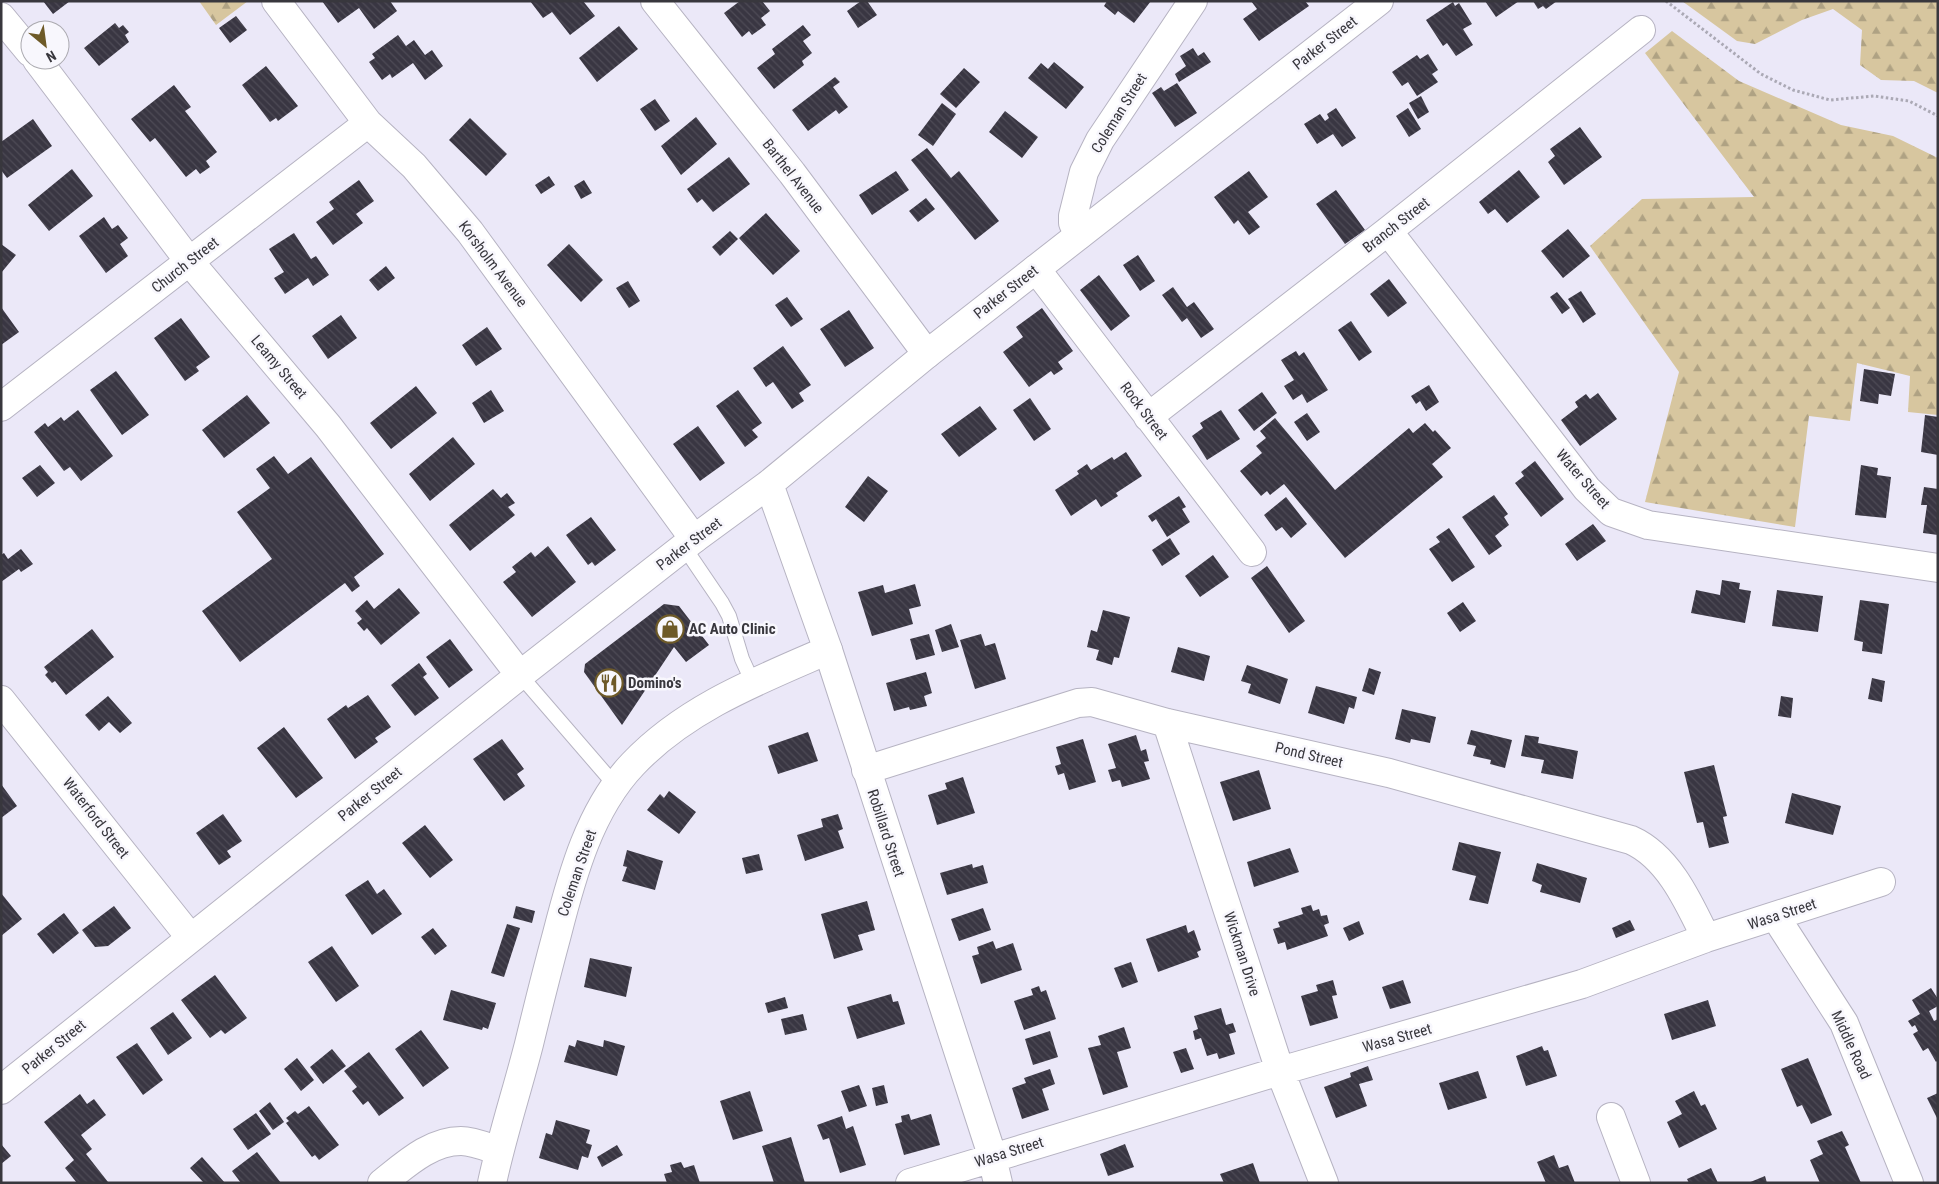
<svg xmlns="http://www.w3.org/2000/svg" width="1939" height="1184" font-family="'Roboto Condensed',sans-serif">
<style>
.forest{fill:url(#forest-firs)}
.building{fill:url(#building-back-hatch)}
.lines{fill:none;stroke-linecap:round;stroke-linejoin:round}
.lane-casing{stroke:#b6b3c2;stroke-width:16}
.street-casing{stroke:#b6b3c2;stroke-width:30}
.secondary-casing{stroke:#b6b3c2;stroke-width:30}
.path{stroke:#aba9b5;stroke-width:3;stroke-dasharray:2.5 2.5;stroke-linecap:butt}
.lane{stroke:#fff;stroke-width:14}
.street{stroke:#fff;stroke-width:28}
.secondary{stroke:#fff;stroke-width:28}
.labels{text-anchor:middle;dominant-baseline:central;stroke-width:5;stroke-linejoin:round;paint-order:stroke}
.street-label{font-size:15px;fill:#38373d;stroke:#f8f7fd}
.poi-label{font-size:15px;font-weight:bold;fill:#38373d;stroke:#f8f7fd;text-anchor:start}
</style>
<defs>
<pattern id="forest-firs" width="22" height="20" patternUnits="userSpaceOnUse" patternTransform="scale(1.25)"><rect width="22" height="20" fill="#d7c69f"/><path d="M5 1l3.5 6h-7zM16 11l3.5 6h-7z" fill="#afa283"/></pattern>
<pattern id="building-back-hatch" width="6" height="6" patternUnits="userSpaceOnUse" patternTransform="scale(1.25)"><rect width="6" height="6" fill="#393642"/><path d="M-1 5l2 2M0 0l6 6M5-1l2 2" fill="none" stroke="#4e4b56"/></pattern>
</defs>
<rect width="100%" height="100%" fill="#ebe8f8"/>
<path class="forest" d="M199 1H248L216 25Z
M1682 1H1938V93L1914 81 1881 80 1860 65 1862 30 1833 9 1802 20 1755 44 1737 41Z
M1672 31 1739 81 1841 125 1893 136 1938 158V415L1908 412 1910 376 1857 363 1850 421 1809 416 1795 527 1645 502 1679 372 1590 246 1642 199 1754 197 1645 53Z"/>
<path class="building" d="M43 1H70L53 14Z
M322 1H390L397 11 374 29 359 8 338 23Z
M530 1H583L595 16 570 35 552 12 543 18Z
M740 1H762L770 11 761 18 766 25 752 35 749 31 742 37 724 13Z
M861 1H867L877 15 858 28 847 11Z
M1107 1H1151L1134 23 1118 11 1115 15 1104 6Z
M1251 1H1305L1309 6 1259 41 1243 19 1257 9Z
M1485 1H1519L1496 17Z
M1533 1H1557L1546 9 1543 6 1538 9Z
M1453 2 1455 6 1459 3 1472 24 1463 29 1473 45 1456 56 1447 43 1443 46 1426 20Z
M236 16 247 30 230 43 219 28Z
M115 23 119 28 123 25 129 32 125 35 129 42 99 66 84 48Z
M803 25 811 35 803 41 812 53 802 61 804 65 774 89 757 68 775 54 772 49Z
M619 26 638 49 597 82 579 58Z
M398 35 406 46 414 40 425 55 432 50 443 66 425 80 413 63 392 78 390 74 382 80 369 62 375 58 372 54Z
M1193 48 1198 56 1204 52 1211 62 1179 82 1175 74 1186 66 1180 56Z
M1428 54 1438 70 1432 74 1438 82 1417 96 1408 82 1402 86 1392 72 1417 55 1420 59Z
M1054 62 1084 87 1066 109 1028 78 1041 63 1048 69Z
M266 66 298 106 278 121 276 118 270 122 242 85Z
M964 68 980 82 956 108 940 94Z
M835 77 840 82 833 87 848 107 839 114 836 110 808 131 792 110Z
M1177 83 1197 113 1175 127 1152 93 1161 87 1164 91Z
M174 85 191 107 185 111 217 152 206 161 210 167 200 174 196 169 186 177 155 138 150 142 131 119Z
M1421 96 1429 112 1418 119 1409 103Z
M655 99 670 121 655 131 640 109Z
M942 103 956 114 933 146 918 135Z
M1336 108 1356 138 1342 147 1333 134 1317 144 1304 124 1320 114 1325 121 1329 118 1327 114Z
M1408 108 1421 129 1409 137 1396 116Z
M1005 111 1038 137 1022 158 989 132Z
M696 117 717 144 681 175 661 146Z
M470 118 507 154 486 176 449 140Z
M33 119 52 146 7 178 1 170V142Z
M1580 127 1602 157 1564 185 1548 162 1555 156 1550 149Z
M927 148 951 178 959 171 999 221 975 240 911 160Z
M729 157 750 184 713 212 702 199 697 203 687 189Z
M72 169 93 196 49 231 28 205Z
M1519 170 1540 197 1507 223 1495 209 1488 214 1479 202Z
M896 171 909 190 872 215 859 195Z
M1249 171 1268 197 1248 212 1260 227 1249 235 1238 220 1234 224 1214 197Z
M549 176 555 185 541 194 535 185Z
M359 180 374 201 356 214 363 223 333 245 316 222 334 209 329 202Z
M584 180 592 193 581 199 574 186Z
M1336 190 1365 230 1345 244 1316 204Z
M926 198 935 209 918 222 909 211Z
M766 213 800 251 773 275 739 238Z
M104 217 112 229 118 225 128 238 120 244 128 256 106 273 79 236Z
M1568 229 1590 256 1563 278 1541 251Z
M730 231 738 239 720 256 712 247Z
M294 233 311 259 316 256 329 275 313 286 308 278 285 294 274 278 284 272 269 249Z
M1 244 16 255 1 273Z
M569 244 603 280 581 302 547 265Z
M1138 255 1155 281 1140 291 1123 265Z
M386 266 395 278 378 291 369 280Z
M1099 275 1130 316 1111 331 1080 290Z
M1389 279 1407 303 1388 317 1370 294Z
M628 281 640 301 629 308 616 288Z
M1173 287 1187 307 1194 302 1214 329 1201 338 1187 318 1182 322 1162 295Z
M1581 291 1596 314 1583 323 1568 299Z
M1557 292 1570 308 1562 314 1550 297Z
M787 297 803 319 791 327 775 305Z
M1 307 19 332 1 345Z
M1042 308 1073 351 1058 362 1063 369 1054 375 1051 371 1029 387 1003 352 1023 337 1016 327Z
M849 310 874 348 845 367 820 329Z
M341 315 357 338 328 359 312 336Z
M181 318 210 357 196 367 199 371 185 381 154 338Z
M1351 321 1372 352 1359 361 1338 330Z
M487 327 502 349 476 366 462 345Z
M783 346 811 385 799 393 804 401 792 409 773 382 766 387 753 368Z
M1296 351 1299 356 1304 352 1328 390 1307 403 1302 394 1293 400 1284 386 1294 380 1281 360Z
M1864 369 1895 374 1891 396 1879 394 1878 404 1860 401Z
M116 371 149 415 122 435 90 390Z
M1429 385 1439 402 1426 411 1420 401 1416 404 1411 396Z
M416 386 437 413 391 449 370 423Z
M491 390 504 411 484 423 472 403Z
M738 390 762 423 752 430 758 437 745 447 716 406Z
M1262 392 1277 413 1254 431 1238 410Z
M1598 393 1617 419 1580 446 1561 420 1578 407 1575 402 1586 394 1590 399Z
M247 395 270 423 224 458 202 430Z
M1030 398 1051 429 1034 441 1013 410Z
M980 406 997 429 959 457 941 434Z
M78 410 113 456 81 481 70 467 64 471 34 432 45 423 48 427 61 417 64 421Z
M1221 410 1240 439 1207 460 1192 436 1203 428 1200 423Z
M1307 413 1320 432 1307 441 1294 422Z
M1925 415 1938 417V455L1921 452Z
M1275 418 1335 490 1409 428 1413 433 1425 423 1433 432 1435 430 1451 448 1432 464 1443 477 1345 558 1284 484 1270 495 1267 491 1261 496 1240 471 1262 453 1256 446 1266 438 1260 431Z
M698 426 725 463 700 481 673 444Z
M453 437 475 464 430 501 409 474Z
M1126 452 1142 476 1116 493 1118 496 1101 507 1096 499 1071 516 1055 490 1079 474 1077 471 1087 464 1091 470 1112 457 1114 460Z
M274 456 288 474 311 457 384 554 354 577 360 586 352 592 345 583 240 662 202 611 272 559 237 512 270 488 256 469Z
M1535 461 1564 499 1541 517 1515 483 1524 476 1521 472Z
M40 465 55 483 37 497 22 478Z
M1861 465 1878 468 1877 475 1891 477 1886 518 1855 515Z
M868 476 888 491 864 522 845 507Z
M1924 487 1938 489V535L1923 533 1927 505H1921Z
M493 489 501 498 507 493 515 503 508 507 515 515 470 551 449 525Z
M1494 495 1508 514 1504 517 1509 525 1495 536 1502 546 1489 555 1462 517Z
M1179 496 1186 507 1182 509 1190 522 1167 537 1156 519 1152 522 1148 516Z
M1286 497 1307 524 1291 538 1282 527 1276 531 1264 515Z
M591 517 616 550 595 566 592 562 588 565 566 535Z
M1593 524 1606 541 1577 561 1565 544Z
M1449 528 1475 567 1452 582 1429 549 1440 542 1436 537Z
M1170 538 1180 554 1162 566 1152 550Z
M548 546 576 582 532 617 503 582 516 572 512 567 531 552 535 557Z
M21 549 33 564 21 572 19 569 1 582V555L4 553 8 559Z
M1213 555 1229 577 1200 597 1185 576Z
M1267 566 1305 621 1289 633 1251 578Z
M1722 580 1740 583 1739 589 1751 591 1745 623 1691 613 1696 590 1720 595Z
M915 584 921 606 909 609 913 624 872 636 858 592 883 585 885 593Z
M399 588 420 613 381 645 367 628 364 631 357 623 362 619 355 611 367 600 374 609Z
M1777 590 1823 596 1818 632 1772 626Z
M1860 600 1889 604 1882 654 1862 651 1863 642 1854 640Z
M1463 602 1476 621 1460 632 1447 613Z
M664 604 679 606 709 645 686 662 674 647 622 725 584 672 585 664Z
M1103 610 1130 617 1119 658 1114 657 1112 665 1096 660 1099 650 1087 647 1091 630 1097 632Z
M951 624 959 647 942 652 935 630Z
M92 629 114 657 66 695 55 681 52 683 45 675 48 672 44 667Z
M929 634 935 655 916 660 910 639Z
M981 634 985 646 995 643 1006 679 975 689 960 640Z
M450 639 473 670 449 688 426 657Z
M1178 647 1210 656 1204 681 1171 672Z
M419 663 427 674 423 677 439 698 415 716 391 685Z
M1247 665 1288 679 1280 704 1248 693 1251 684 1241 681Z
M1369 668 1381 672 1374 695 1362 691Z
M926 672 932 693 924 696 927 706 910 710 909 707 894 711 886 683Z
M1872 678 1885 681 1882 702 1868 699Z
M1316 686 1357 697 1354 709 1349 707 1344 724 1308 713Z
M368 695 391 727 375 738 378 742 355 759 327 719 346 705 348 708Z
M108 696 132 723 120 733 109 722 99 731 85 715Z
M1781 696 1793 698 1791 718 1778 716Z
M1402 709 1436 717 1430 743 1411 739 1410 743 1395 739Z
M284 727 323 778 296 798 257 748Z
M1471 730 1512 740 1505 768 1490 764 1491 760 1473 756 1476 746 1467 744Z
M808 732 818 761 778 774 768 746Z
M1136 735 1141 751 1146 749 1149 761 1144 762 1150 779 1122 787 1120 780 1112 782 1108 770 1116 768 1108 744Z
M1525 735 1539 737 1538 743 1578 751 1573 779 1541 773 1544 760 1521 756Z
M502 739 524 769 517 774 525 786 504 801 473 759Z
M1083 739 1096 782 1069 790 1064 773 1058 775 1055 766 1061 764 1056 747Z
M1714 765 1727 816 1723 817 1729 843 1709 848 1703 822 1697 823 1684 772Z
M1259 770 1271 809 1233 821 1220 782Z
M963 777 975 813 937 825 928 795 947 789 945 783Z
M1 784 17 806 1 818Z
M669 791 696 812 679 834 647 810 660 794 664 798Z
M1792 793 1841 806 1833 835 1785 823Z
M223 814 242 841 227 851 231 857 219 865 196 833Z
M838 814 843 829 838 831 844 848 805 861 797 835 823 827 821 819Z
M425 825 453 860 430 878 402 843Z
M1459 842 1501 852 1488 904 1469 900 1476 876 1452 870Z
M1290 848 1299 872 1254 887 1247 862Z
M627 850 663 861 655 890 622 881 627 867 623 866Z
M759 854 763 870 746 874 742 858Z
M1537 863 1587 878 1580 903 1540 892 1542 885 1532 881Z
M972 864 973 868 983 865 988 883 947 895 940 873Z
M368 880 377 894 384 889 402 914 372 935 345 895Z
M1 893 22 919 1 936Z
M867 901 875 930 858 935 863 950 834 959 821 914Z
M1311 905 1313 911 1319 909 1321 916 1327 915 1329 923 1324 925 1328 936 1287 950 1285 942 1278 944 1273 929 1280 927 1278 922 1303 914 1301 908Z
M114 906 131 928 108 946 95 947 82 930Z
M516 906 535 911 532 923 513 918Z
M983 908 991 930 959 941 951 919Z
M64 913 79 933 53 954 37 934Z
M1630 920 1635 930 1616 938 1612 928Z
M1359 921 1364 934 1349 941 1343 928Z
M507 924 520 928 504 977 491 973Z
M1186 925 1188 933 1194 930 1201 950 1197 952 1199 957 1158 972 1146 939Z
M433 928 447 946 435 955 421 937Z
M993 941 996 949 1013 943 1022 970 981 984 972 956 979 954 977 947Z
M332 946 359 986 336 1002 308 962Z
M590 958 632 967 626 997 584 987Z
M1131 962 1138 982 1122 988 1114 968Z
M215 975 247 1018 225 1034 221 1030 210 1038 181 1000Z
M1333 980 1337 995 1332 996 1338 1018 1310 1026 1301 996 1318 991 1316 985Z
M1403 980 1411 1003 1390 1009 1382 987Z
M1039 986 1041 992 1046 990 1056 1019 1024 1030 1014 1001 1033 995 1031 989Z
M1931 988 1938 999V1006L1929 1011 1934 1021 1938 1019V1060L1936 1062 1928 1048 1923 1051 1913 1034 1918 1031 1915 1025 1912 1027 1908 1021 1920 1014 1912 1000Z
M451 990 496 1003 488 1029 483 1027 482 1030 443 1020Z
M891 994 893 1002 898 1001 905 1024 857 1039 847 1007Z
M785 997 788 1008 768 1013 765 1003Z
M1708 1000 1716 1026 1672 1040 1664 1014Z
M1221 1008 1226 1025 1233 1023 1236 1032 1229 1034 1235 1054 1219 1059 1217 1053 1207 1056 1201 1038 1195 1040 1193 1031 1198 1029 1194 1016Z
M173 1012 192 1038 168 1055 150 1028Z
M803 1014 807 1030 785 1035 781 1019Z
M1124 1027 1131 1048 1117 1052 1128 1087 1103 1095 1088 1048 1101 1045 1098 1036Z
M421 1030 449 1068 423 1087 395 1049Z
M1050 1031 1058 1057 1033 1065 1025 1039Z
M577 1040 603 1047 604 1040 625 1046 617 1076 564 1062 569 1045 575 1047Z
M137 1043 163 1080 143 1095 116 1057Z
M1542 1046 1544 1051 1548 1050 1557 1076 1526 1086 1516 1056Z
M1186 1048 1194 1069 1181 1073 1173 1052Z
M332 1049 346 1066 323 1084 310 1067Z
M369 1052 404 1098 379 1116 368 1101 363 1105 352 1091 357 1087 344 1071Z
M297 1058 314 1080 301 1091 284 1069Z
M1808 1058 1832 1115 1811 1124 1802 1105 1797 1107 1781 1069Z
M1368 1066 1373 1080 1359 1084 1367 1106 1336 1118 1324 1087 1351 1077 1350 1073Z
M1050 1069 1055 1084 1042 1089 1049 1110 1022 1119 1012 1088 1026 1083 1024 1078Z
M1478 1071 1487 1098 1448 1110 1439 1083Z
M859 1085 867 1106 849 1112 841 1091Z
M884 1085 888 1103 876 1106 872 1088Z
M750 1091 763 1131 733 1140 720 1101Z
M1694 1091 1701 1106 1705 1104 1717 1129 1679 1148 1667 1122 1682 1114 1675 1101Z
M1938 1093V1120L1927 1098Z
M80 1094 87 1104 94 1099 106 1115 81 1135 92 1149 86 1154 108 1182 106 1183H77L65 1168 74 1160 44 1122Z
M270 1102 284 1122 273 1130 259 1111Z
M309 1106 339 1145 319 1160 315 1155 312 1157 286 1123 289 1121 286 1118 295 1111 298 1114Z
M256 1113 271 1134 248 1150 233 1129Z
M909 1114 911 1120 931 1114 940 1145 904 1155 895 1124 902 1122 901 1116Z
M842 1116 846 1129 853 1126 866 1165 840 1173 829 1138 823 1140 817 1125Z
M556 1120 590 1130 586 1143 592 1145 588 1158 582 1156 578 1170 539 1158 546 1133 552 1135Z
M1842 1131 1849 1145 1845 1147 1861 1183H1820L1810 1160 1823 1154 1817 1141Z
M791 1137 805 1183H774L762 1146Z
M1 1144 11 1156 1 1164Z
M1125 1144 1134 1167 1108 1176 1100 1154Z
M617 1145 623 1155 602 1167 597 1157Z
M257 1152 281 1183H241L232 1171Z
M1554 1155 1559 1168 1568 1165 1575 1183H1546L1537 1162Z
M202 1157 225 1183H204L190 1168Z
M681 1162 684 1168 694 1165 700 1183H667L664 1174 672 1172 670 1165Z
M1253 1163 1260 1183H1224L1220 1174Z
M1711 1168 1718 1183H1689L1687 1179Z
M1765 1176 1767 1183H1748Z"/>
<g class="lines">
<g class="lane-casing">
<path id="lane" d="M684 547 722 603 729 616 742 659 753 683
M520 675 615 785"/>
</g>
<g class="street-casing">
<path id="street" d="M276 1 368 123 414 166 470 232 694 539
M655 1 792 173 927 354
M1 17 30 52
M37 60 189 261 328 426 520 675
M1388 231 1587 489 1611 512 1648 525 1938 568
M1079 235 1073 223V216L1084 172 1100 140 1193 1
M1036 269 1252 552
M1 407 368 123
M1148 417 1388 231 1641 30
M828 650 990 1149 998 1183
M1167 723 1280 1071 1324 1183
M866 770 1078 703 1092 702 1167 723 1389 773 1631 840C1669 857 1689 903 1706 938
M1775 916 1844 1023 1909 1183
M1611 1117 1636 1183
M382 1183C405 1165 430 1141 461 1141 473 1141 487 1147 499 1151
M910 1183 1280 1071 1582 984 1706 938 1881 882"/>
</g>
<g class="secondary-casing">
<path id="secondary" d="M1 700 190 937
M1 1090 520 675 694 539 769 484 927 354 1379 1
M492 1183C502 1136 517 1091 529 1044 538 1007 547 971 557 934 572 875 590 809 633 764 686 708 759 680 828 650L769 484"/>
</g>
<path class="path" d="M1666 1 1761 74 1793 90 1830 100 1874 96 1909 101 1938 116"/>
<use href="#lane" class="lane"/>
<use href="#street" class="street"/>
<use href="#secondary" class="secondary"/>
</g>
<defs>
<g id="shop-ring" transform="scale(1.4375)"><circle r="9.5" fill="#f8f7fd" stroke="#6e5a28" stroke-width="1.5"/><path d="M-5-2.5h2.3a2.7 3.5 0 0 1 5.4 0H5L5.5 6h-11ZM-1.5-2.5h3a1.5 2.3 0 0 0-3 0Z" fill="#6e5a28"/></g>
<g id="restaurant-ring" transform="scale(1.4375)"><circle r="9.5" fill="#f8f7fd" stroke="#6e5a28" stroke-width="1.5"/><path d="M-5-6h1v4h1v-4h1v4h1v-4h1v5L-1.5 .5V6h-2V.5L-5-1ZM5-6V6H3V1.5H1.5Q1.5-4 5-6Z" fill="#6e5a28"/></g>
</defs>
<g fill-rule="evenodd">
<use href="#shop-ring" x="670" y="629"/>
<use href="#restaurant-ring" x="609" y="683"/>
</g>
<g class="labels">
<g class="street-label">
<text transform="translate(1325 43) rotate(-38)">Parker Street</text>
<text transform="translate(1119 113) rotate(-58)">Coleman Street</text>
<text transform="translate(793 176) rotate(52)">Barthel Avenue</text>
<text transform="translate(1396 225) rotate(-38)">Branch Street</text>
<text transform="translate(493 264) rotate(53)">Korsholm Avenue</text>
<text transform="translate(185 265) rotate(-38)">Church Street</text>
<text transform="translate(1006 292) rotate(-38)">Parker Street</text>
<text transform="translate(279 367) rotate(50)">Leamy Street</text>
<text transform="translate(1144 411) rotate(53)">Rock Street</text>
<text transform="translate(1583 479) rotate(49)">Water Street</text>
<text transform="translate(689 544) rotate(-37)">Parker Street</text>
<text transform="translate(1309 755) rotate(13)">Pond Street</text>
<text transform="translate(370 794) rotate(-39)">Parker Street</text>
<text transform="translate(96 818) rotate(52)">Waterford Street</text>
<text transform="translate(886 833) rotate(72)">Robillard Street</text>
<text transform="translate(577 873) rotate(-71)">Coleman Street</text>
<text transform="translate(1782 914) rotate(-18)">Wasa Street</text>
<text transform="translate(1242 954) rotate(72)">Wickman Drive</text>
<text transform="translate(1397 1038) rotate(-16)">Wasa Street</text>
<text transform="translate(1851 1045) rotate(65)">Middle Road</text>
<text transform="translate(54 1047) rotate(-39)">Parker Street</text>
<text transform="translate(1009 1152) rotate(-17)">Wasa Street</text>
</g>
<g class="poi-label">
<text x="689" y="629">AC Auto Clinic</text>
<text x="628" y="683">Domino's</text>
</g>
</g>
<rect width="1939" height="1184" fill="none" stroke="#38373d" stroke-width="5"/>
<g transform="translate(45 45) rotate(151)"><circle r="24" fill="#f8f7fd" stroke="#abaab0"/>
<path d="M0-4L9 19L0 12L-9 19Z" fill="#6e5a28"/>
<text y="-8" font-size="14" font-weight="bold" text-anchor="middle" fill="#38373d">N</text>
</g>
</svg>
